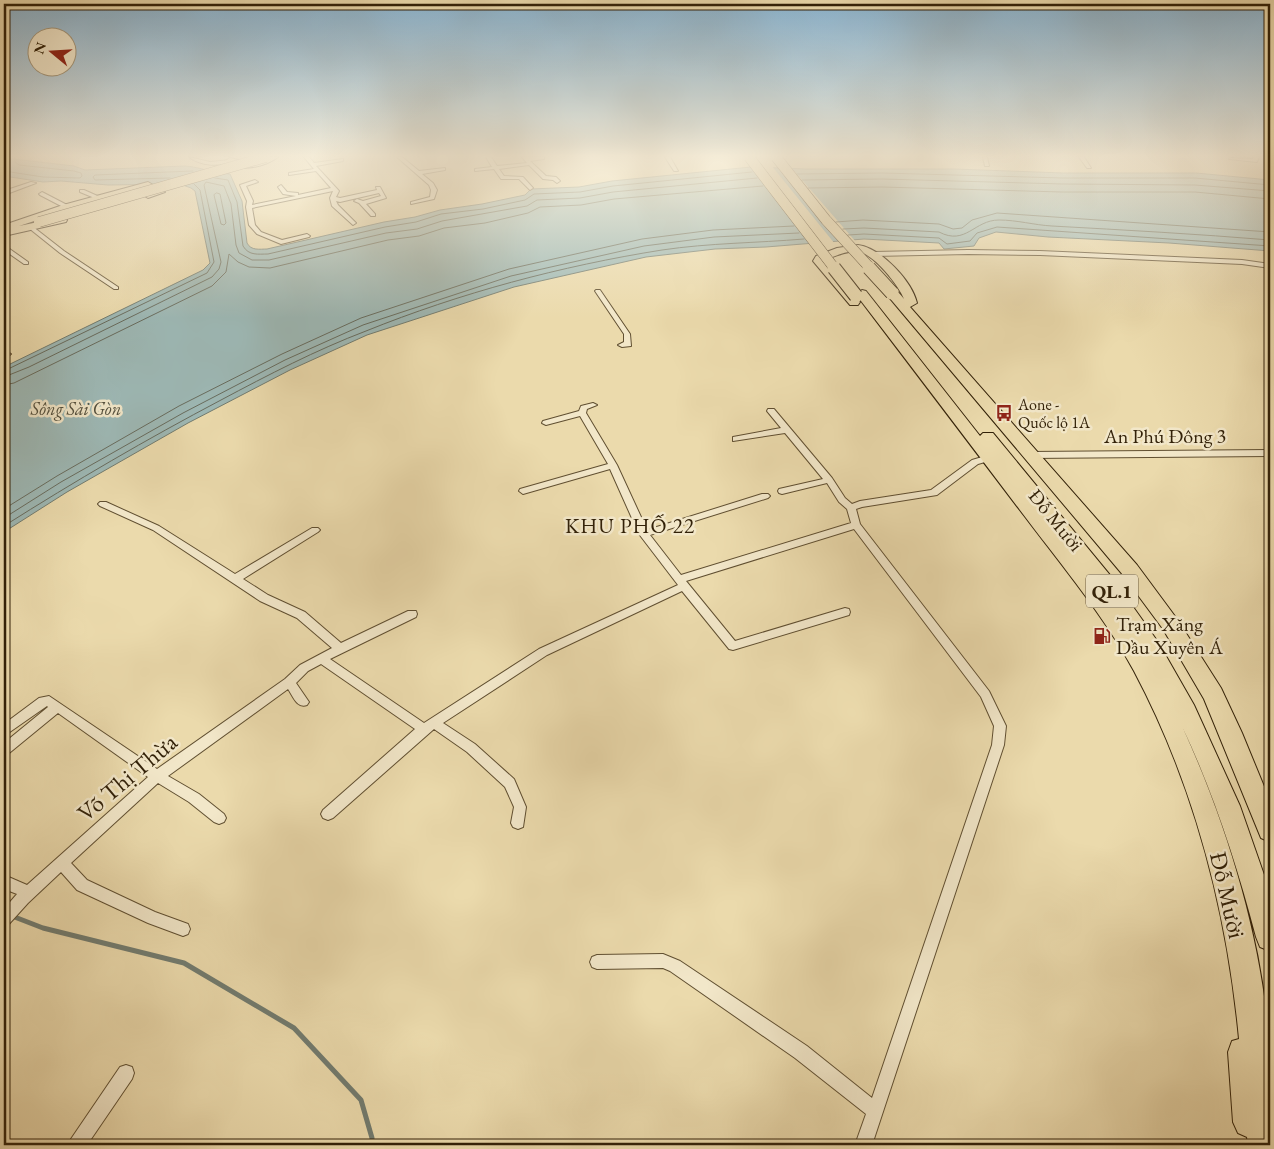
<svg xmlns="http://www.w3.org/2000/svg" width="1274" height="1149" font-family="'EB Garamond',serif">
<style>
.water{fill:#9db8b5;stroke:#727c70}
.pier{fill:#ebdaac}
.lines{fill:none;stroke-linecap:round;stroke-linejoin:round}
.shore{stroke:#686c5e;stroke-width:1}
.stream{stroke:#727c70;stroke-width:5}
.street-casing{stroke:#604f31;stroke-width:2}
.highway-casing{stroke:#322108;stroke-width:2}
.street{fill:#f2e7c9;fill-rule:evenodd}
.highway{fill:#ebdaac;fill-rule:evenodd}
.highway-bridge-far1-casing{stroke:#322108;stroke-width:11;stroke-linecap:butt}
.highway-bridge-casing{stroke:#322108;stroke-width:15;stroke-linecap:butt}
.highway-bridge-far1{stroke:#ebdaac;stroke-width:10}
.highway-bridge{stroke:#ebdaac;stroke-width:13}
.labels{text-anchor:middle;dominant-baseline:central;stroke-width:5;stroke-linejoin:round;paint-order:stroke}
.far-poi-label{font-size:16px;fill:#322108;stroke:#f2e7c9;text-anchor:start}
.far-water-label{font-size:18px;font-style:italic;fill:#524e3c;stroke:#f2e7c9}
.shield{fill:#f2e7c9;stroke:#6c5c42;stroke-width:1}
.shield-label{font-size:19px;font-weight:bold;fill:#322108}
.street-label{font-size:20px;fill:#322108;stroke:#f2e7c9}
.poi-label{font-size:20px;fill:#322108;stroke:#f2e7c9;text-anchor:start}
.neighbourhood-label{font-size:21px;letter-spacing:1px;fill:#322108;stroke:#f2e7c9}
.near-street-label{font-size:24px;fill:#322108;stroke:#f2e7c9}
</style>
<rect width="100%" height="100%" fill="#ebdaac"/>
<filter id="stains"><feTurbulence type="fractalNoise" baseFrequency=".004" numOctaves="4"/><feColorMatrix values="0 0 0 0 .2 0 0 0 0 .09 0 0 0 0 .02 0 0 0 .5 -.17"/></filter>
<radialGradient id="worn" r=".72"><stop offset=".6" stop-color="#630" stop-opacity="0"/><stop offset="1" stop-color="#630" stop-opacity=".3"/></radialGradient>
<path class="water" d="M4 158 74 166 85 170 185 166C201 167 214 174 230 174L242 201 247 243C251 251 260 249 267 249L384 222 415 217 440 210 482 204 525 195 531 189 579 187 612 181 751 167 805 169H955L1063 173H1196L1270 180V251L1169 243 1048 237 996 232 979 238 974 246 944 249 939 243 864 239 766 247 715 249 646 257 514 287 367 335 290 370 188 423 67 492 4 532V367L203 270 210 263 195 191 191 188 180 184 108 185 61 181 43 182 4 176Z"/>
<path class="pier" d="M753 164 771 165 835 244 815 245Z
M782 165 790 166 856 242 847 243Z"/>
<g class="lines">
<path class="shore" d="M4 171 43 177 80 178 82 176 81 173 74 171 19 165 15 162V157
M797 174 882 173 1063 178H1195L1270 185
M170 178 95 180 93 177 95 175 193 171
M215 178 228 180 237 202 243 246C249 256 258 254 268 254L385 227 416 222 441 214 483 209 525 200 534 194 580 192 613 186 752 172
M802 180 882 179 1063 184 1195 185 1270 191
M808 188 882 187 1062 192H1195L1270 199
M217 193 220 194 226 223 224 225 221 224 214 195Z
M836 222 863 220 939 224 953 229 962 228 972 220 997 213 1270 232
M843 229 864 228 939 232C966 246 974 220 999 220 1017 220 1034 225 1052 226 1125 230 1197 234 1270 240
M848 235 864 234 939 238 947 244 970 241 977 233 997 227 1270 246
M4 371 207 273 214 262 200 190 194 184
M4 377 29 367 212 277 219 269 221 262 204 185 206 182 224 186 231 204 236 245 239 253 252 260H269L386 233 417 229 442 221 527 206 537 200 580 198 613 192 757 178
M4 385 14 383 212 286 226 272 229 254 238 262 249 267 270 268 388 240 419 236 444 228 485 223 528 213 540 207 581 205 614 199 763 186
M4 509 57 476 179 406 282 354 361 318 509 269 642 239 713 230 794 226
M4 518 61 482 183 413 285 360 363 325 511 276 644 246 714 237 799 233
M4 526C75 481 147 439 221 400 268 375 316 350 366 331 460 293 561 266 662 250 709 243 757 243 804 239"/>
<path class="stream" d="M12 916 43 928 184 963 294 1028 361 1100 372 1138V1145"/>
<g class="street-casing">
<path id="street" d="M189 157 210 162 230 160 232 161C219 167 201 166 189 157Z
M304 157H309L314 163 343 159V161L316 166 339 191 336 197 340 198 377 190 376 187H380L386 198 366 204 375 214V216H371L359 203 354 201 357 199 363 201 381 196 379 193 340 202 336 201 338 205 356 223 353 225 332 206 330 198 333 191 252 208 255 225 261 232 282 240 307 234 310 236 309 237 281 244 257 234 249 225 246 207 247 201 240 185 255 180 258 182 246 186 253 201 252 205 296 196 283 194 278 187 281 185 287 192 298 193V195L331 188 316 171 289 175V173L314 169Z
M397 157H402L419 171 445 168V170L422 174 433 183 437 190 434 199 411 204V202L430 197 431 190 429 185Z
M486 157H491L497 166 527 163 522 157H544V159L530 161 546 176 556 177 560 181 557 183 553 180 543 179 529 165 499 169 504 176 523 177 533 188 530 190 519 179H501L494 169 475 171V169L492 167Z
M665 157H670L678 171H674Z
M983 157H987L989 166H985Z
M1079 157H1084L1091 168H1087Z
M1254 157H1259L1257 162 1229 159 1231 158 1253 159Z
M31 182 36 183 4 195V191Z
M80 190H84L102 198 97 199 80 192Z
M42 192 69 206 70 207 65 208 40 195 39 194Z
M32 226 64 251 118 287V289H114L60 253 30 229 29 228Z
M4 245 28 262V264H24L4 250Z
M968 250 1040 251 1242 260 1270 264V268L1242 264 1040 255 968 254 874 256 871 254 874 252Z
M596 290H600L630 334 631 346 622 347 618 345 624 342V334L595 291Z
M4 350 11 354 4 359Z
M593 403 597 405 587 409 586 413 617 465 647 530 762 494H768L770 496 768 498 650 535 681 575 851 523 847 509 839 502 827 483 782 494 779 493 778 491 779 489 823 479 785 433 733 441V437L781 428 767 411 768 409H774L832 478 845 498 852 504 860 501 931 490 972 460 989 455 993 458 992 460 978 464 937 495 862 507 856 509 860 524 989 691 1006 726 1004 745 872 1145H855L866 1114 795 1058 670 971 663 968 597 969 592 967 590 962 592 957 597 955 663 954 680 961 807 1046 872 1098 992 745 994 726 981 697 854 529 686 581 735 641 845 608 849 609 850 612 849 615 733 650 729 649 682 591 547 655 443 723 475 744 514 779 526 807 523 827 518 829 513 827 511 823 514 807 505 787 467 752 434 729 333 818 328 820 323 818 321 814 323 810 415 729 321 664 308 671 296 683 309 702 307 705C297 709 293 696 288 689L168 776 199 794 224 814 226 818 224 822 219 824 214 822 189 802 158 783 71 863 87 880 155 912 188 924 190 929 188 934 183 936 148 923 77 890 61 872 28 903 9 924 4 926V909L17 894 4 889V875L27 885 148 777 58 713 8 754 4 755V743L48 707 47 706 4 736V724L39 698 49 696 157 769 285 679 300 665 332 648 297 618 260 601 153 530 100 506 98 504 100 502H106L159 526 235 574 312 528H318L320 530 318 532 243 579 268 595 305 612 341 643 408 611H416L417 614 416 617 330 659 424 723 539 649 678 585 639 534 610 469 523 494 519 491 520 489 608 464 580 416 546 425 542 423 543 421 579 411 581 406Z
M1270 450V456L1030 458 1026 455 1030 452Z
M126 1065 132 1067 134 1073 132 1079 87 1145H69L71 1139 120 1067Z"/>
</g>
<g class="highway-casing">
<path id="highway" d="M264 157H278C265 167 239 173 225 161L230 158 247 162Z
M148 182 165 192 148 198 143 195 152 191 147 188 71 209 19 226 62 217 66 218 67 220 66 222 4 236V225L63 205Z
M858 245C881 248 912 281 917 303L910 307 1137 565 1177 619 1221 688 1242 733 1270 801V842L1261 838 1204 699 1163 629 1123 575 888 296 886 293 888 290C896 288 899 293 904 299 899 286 874 254 859 252 848 250 835 256 825 260L860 302 858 305H850L813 261 816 256 837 248Z
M862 290 866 291 980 436 983 433H993L1114 580 1158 642 1194 705 1240 806 1270 892V951L1260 947 1256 937C1237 865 1214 794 1182 726 1228 827 1262 939 1270 1050 1272 1082 1270 1114 1270 1145H1248L1247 1137 1238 1133 1233 1122 1228 1052 1232 1041 1239 1039C1227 912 1194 784 1134 671 1104 616 1063 567 1026 518 970 444 914 370 858 297L856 294Z"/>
</g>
<use href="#street" class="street"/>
<use href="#highway" class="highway"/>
<g class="highway-bridge-far1-casing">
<path id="highway-bridge-far1" d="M749 157 835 269
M776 157 826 220 871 269
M39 222 266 157"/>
</g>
<g class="highway-bridge-casing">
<path id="highway-bridge" d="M834 268 856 296
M869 268 892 293"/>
</g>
<use href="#highway-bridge-far1" class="highway-bridge-far1"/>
<use href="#highway-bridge" class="highway-bridge"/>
</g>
<linearGradient id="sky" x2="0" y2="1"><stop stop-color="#8ab6d4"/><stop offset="0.49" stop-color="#f6eeda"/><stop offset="1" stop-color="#f6eeda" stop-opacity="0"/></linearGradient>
<rect width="1274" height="318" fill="url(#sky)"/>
<defs>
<g id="bus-bare" transform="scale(1.35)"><path d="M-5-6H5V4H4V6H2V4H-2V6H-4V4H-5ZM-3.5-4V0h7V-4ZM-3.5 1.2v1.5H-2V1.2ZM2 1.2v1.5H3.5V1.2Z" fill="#8f2418" stroke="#f2e7c9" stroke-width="2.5" paint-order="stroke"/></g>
<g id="fuel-bare" transform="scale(1.35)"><path d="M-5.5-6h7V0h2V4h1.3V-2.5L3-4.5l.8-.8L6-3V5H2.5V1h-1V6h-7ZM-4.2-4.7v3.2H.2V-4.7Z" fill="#8f2418" stroke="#f2e7c9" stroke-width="2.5" paint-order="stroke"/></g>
</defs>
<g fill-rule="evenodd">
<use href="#bus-bare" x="1004" y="413"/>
<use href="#fuel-bare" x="1102" y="636"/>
</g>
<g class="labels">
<g class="far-poi-label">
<text x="1018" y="404">Aone -<tspan x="1018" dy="18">Quốc lộ 1A</tspan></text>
</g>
<g class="far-water-label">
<text x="76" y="408">Sông Sài Gòn</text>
</g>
<rect class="shield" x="1086" y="574.5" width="52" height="33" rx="4"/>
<g class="shield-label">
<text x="1112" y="591">QL.1</text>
</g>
<g class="street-label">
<text x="1165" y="436">An Phú Đông 3</text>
<text transform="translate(1056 520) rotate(51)">Đỗ Mười</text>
</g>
<g class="poi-label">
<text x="1116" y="624">Trạm Xăng<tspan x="1116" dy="23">Dầu Xuyên Á</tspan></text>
</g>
<g class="neighbourhood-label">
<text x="630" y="525">KHU PHỐ 22</text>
</g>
<g class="near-street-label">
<text transform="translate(127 777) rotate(-40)">Võ Thị Thừa</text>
<text transform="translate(1228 895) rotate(77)">Đỗ Mười</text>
</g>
</g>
<rect width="1274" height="1149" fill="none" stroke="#ebdaac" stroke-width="20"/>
<rect x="5" y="5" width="1264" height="1139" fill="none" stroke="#322108" stroke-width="2.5"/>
<rect x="10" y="10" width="1254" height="1129" fill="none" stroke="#322108"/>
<g transform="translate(52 52) rotate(288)"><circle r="24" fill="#f2e7c9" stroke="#a5987c"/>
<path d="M0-4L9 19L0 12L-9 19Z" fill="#8f2418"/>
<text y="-8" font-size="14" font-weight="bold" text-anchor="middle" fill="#322108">N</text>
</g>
<rect width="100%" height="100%" filter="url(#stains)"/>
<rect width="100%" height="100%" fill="url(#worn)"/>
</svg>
